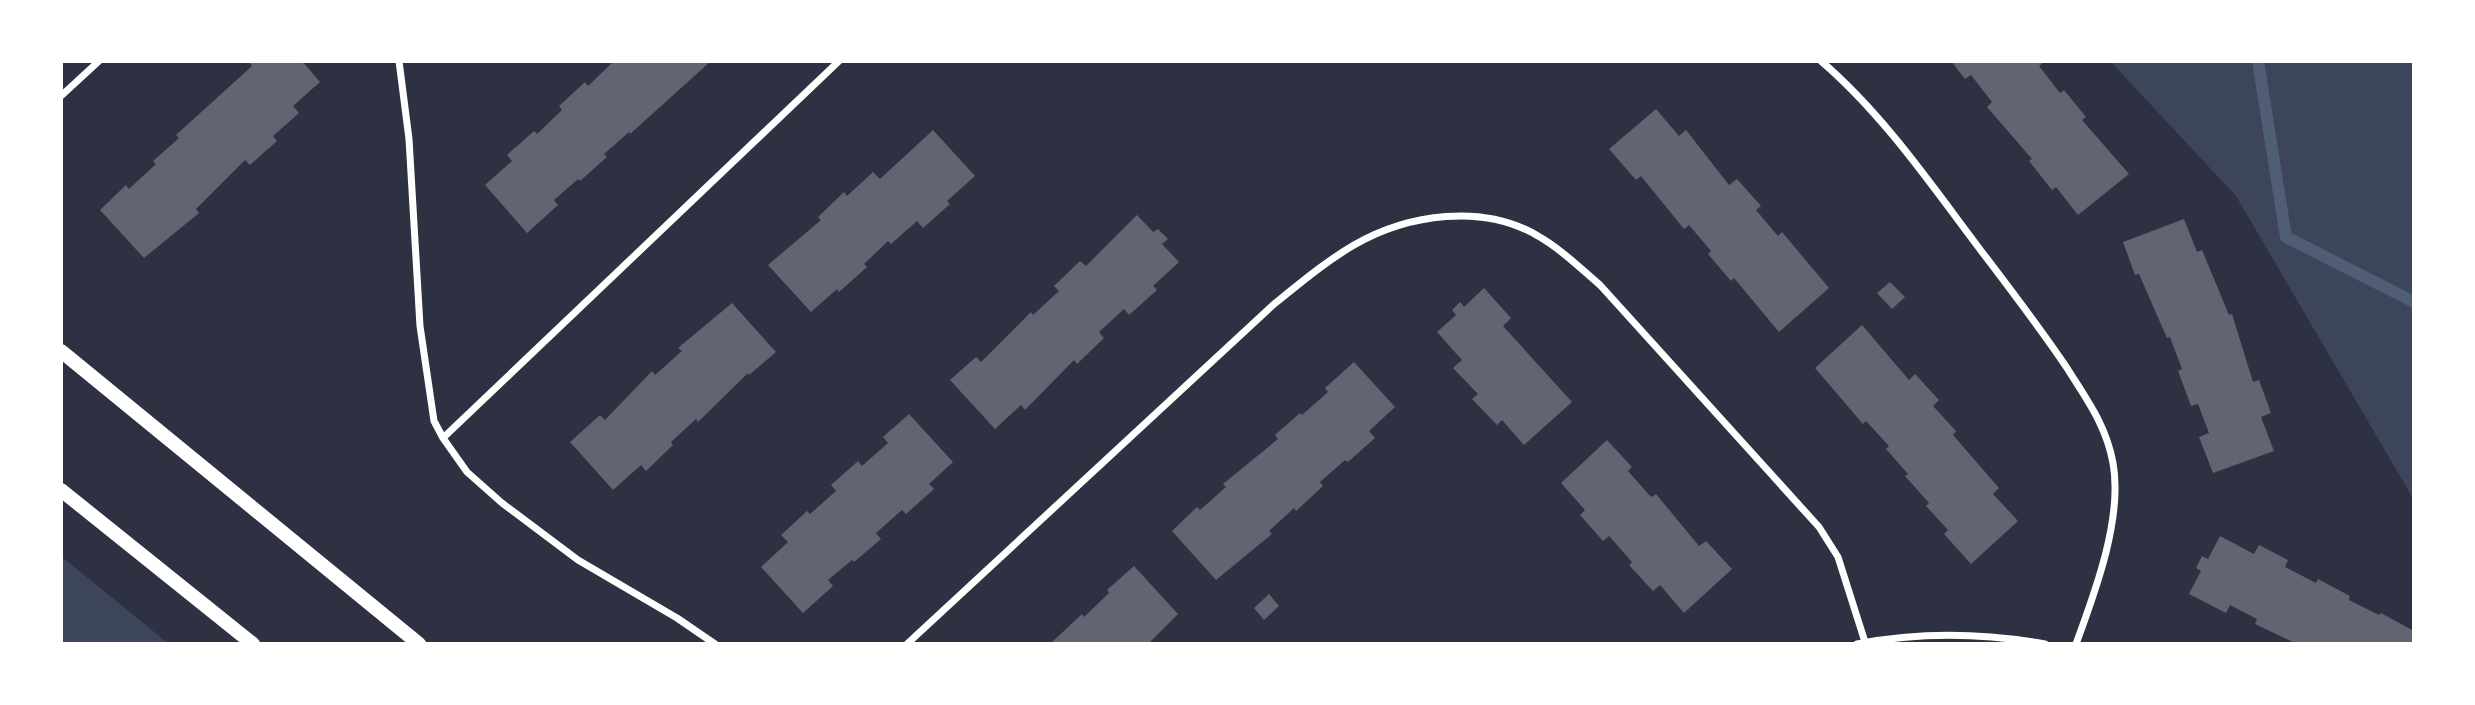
<svg xmlns="http://www.w3.org/2000/svg" width="2475" height="705" font-family="'Public Sans',sans-serif">
<style>
.green{fill:#3c4559}
.lines{fill:none;stroke-linecap:round;stroke-linejoin:round}
.stream{stroke:#4f5d75;stroke-width:12}
.building{fill:#626471}
.minor{stroke:#fff;stroke-width:7}
.secondary{stroke:#fff;stroke-width:14}
</style>
<rect width="100%" height="100%" fill="#2d3142"/>
<path class="green" d="M2110 61H2414V500L2236 196Z
M61 556 169 644H61Z"/>
<g class="lines">
<path class="stream" d="M2258 61 2286 237 2414 302"/>
</g>
<path class="building" d="M248 61H302L320 82 293 106 299 113 273 136 277 141 250 165 245 160 196 209 199 213 144 258 100 210 126 185 129 189 156 164 153 161 179 138 176 135 252 66Z
M614 61H711L630 134 629 132 604 154 607 157 580 181 578 179 554 200 558 205 527 233 485 185 512 161 507 155 534 131 537 134 562 110 559 106 585 82 588 86Z
M1951 61H2045L2039 66 2060 93 2064 90 2086 117 2082 120 2129 174 2078 215 2056 187 2052 190 2029 161 2032 159 1987 107 1992 102 1971 75 1965 79Z
M1656 109 1679 136 1686 130 1729 185 1737 179 1761 206 1756 210 1778 236 1782 232 1829 288 1779 332 1734 278 1731 281 1708 254 1711 251 1689 225 1684 229 1641 176 1636 180 1609 149Z
M933 130 975 176 947 201 950 204 923 228 917 221 891 244 888 241 864 264 867 267 839 292 837 289 811 312 768 265 821 220 818 217 844 192 847 196 873 172 880 179Z
M1137 215 1153 232 1158 229 1168 239 1162 244 1179 262 1153 286 1157 290 1129 315 1124 309 1099 332 1104 338 1077 364 1074 360 1025 410 1021 405 995 429 950 380 976 357 981 362 1031 312 1033 315 1059 291 1054 286 1080 261 1086 266Z
M2184 219 2197 252 2202 250 2229 315 2232 314 2253 382 2259 380 2271 413 2261 417 2274 451 2213 473 2199 437 2209 433 2198 404 2191 406 2178 371 2182 369 2170 337 2167 338 2139 274 2135 275 2123 242Z
M1890 282 1905 297 1892 309 1877 293Z
M1484 288 1511 318 1503 326 1572 402 1524 445 1502 420 1497 425 1472 399 1478 394 1453 368 1462 360 1437 332 1456 315 1452 310 1460 302 1464 307Z
M732 303 776 352 749 375 748 373 698 422 696 419 671 442 673 445 646 471 641 465 613 490 570 442 600 415 605 420 652 371 655 375 682 351 678 348Z
M1862 325 1909 380 1915 374 1939 400 1933 406 1956 431 1953 435 1999 488 1993 494 2018 521 1971 564 1944 534 1948 530 1926 506 1929 503 1905 476 1908 474 1886 449 1889 446 1866 421 1863 424 1815 368Z
M1354 362 1395 407 1369 431 1375 438 1348 462 1345 460 1320 482 1323 486 1296 511 1294 508 1269 531 1272 534 1216 580 1172 531 1197 507 1200 510 1226 487 1223 484 1278 439 1275 435 1300 413 1302 415 1328 392 1325 388Z
M909 414 953 462 929 484 934 489 906 514 902 510 876 533 881 539 854 562 852 560 828 580 833 586 803 613 761 567 788 542 781 535 807 511 810 514 836 491 831 485 858 461 862 466 888 443 883 437Z
M1607 440 1632 467 1628 471 1651 497 1656 494 1699 546 1706 541 1732 569 1684 613 1660 585 1653 591 1629 565 1632 562 1609 536 1603 541 1580 515 1585 510 1561 483Z
M2220 536 2254 554 2259 545 2288 560 2285 567 2316 583 2318 579 2350 596 2349 600 2379 615 2381 613 2414 631V644H2297L2255 624 2257 619 2230 605 2226 613 2189 594 2201 571 2196 568 2202 556 2208 559Z
M1134 566 1178 614 1148 644H1050L1082 614 1084 617 1109 593 1107 590Z
M1269 594 1279 606 1264 620 1254 608Z"/>
<g class="lines">
<path class="minor" d="M399 61 409 139 420 326 434 421 443 438 467 472 502 503 578 560 677 618 715 644
M1821 61C1884 115 1932 186 1982 252 2011 290 2040 328 2067 368 2087 400 2106 425 2113 463 2123 518 2095 592 2076 644
M61 96 99 61
M443 438 839 61
M907 644 1273 305C1299 284 1325 262 1354 245 1408 214 1483 203 1538 236 1561 249 1580 268 1600 285L1819 527 1838 557 1865 642
M1857 644C1919 632 1983 633 2045 644"/>
<path class="secondary" d="M61 351 419 644
M61 490 253 644"/>
</g>
<rect width="2475" height="705" fill="none" stroke="#ffffff" stroke-width="126"/>
</svg>
